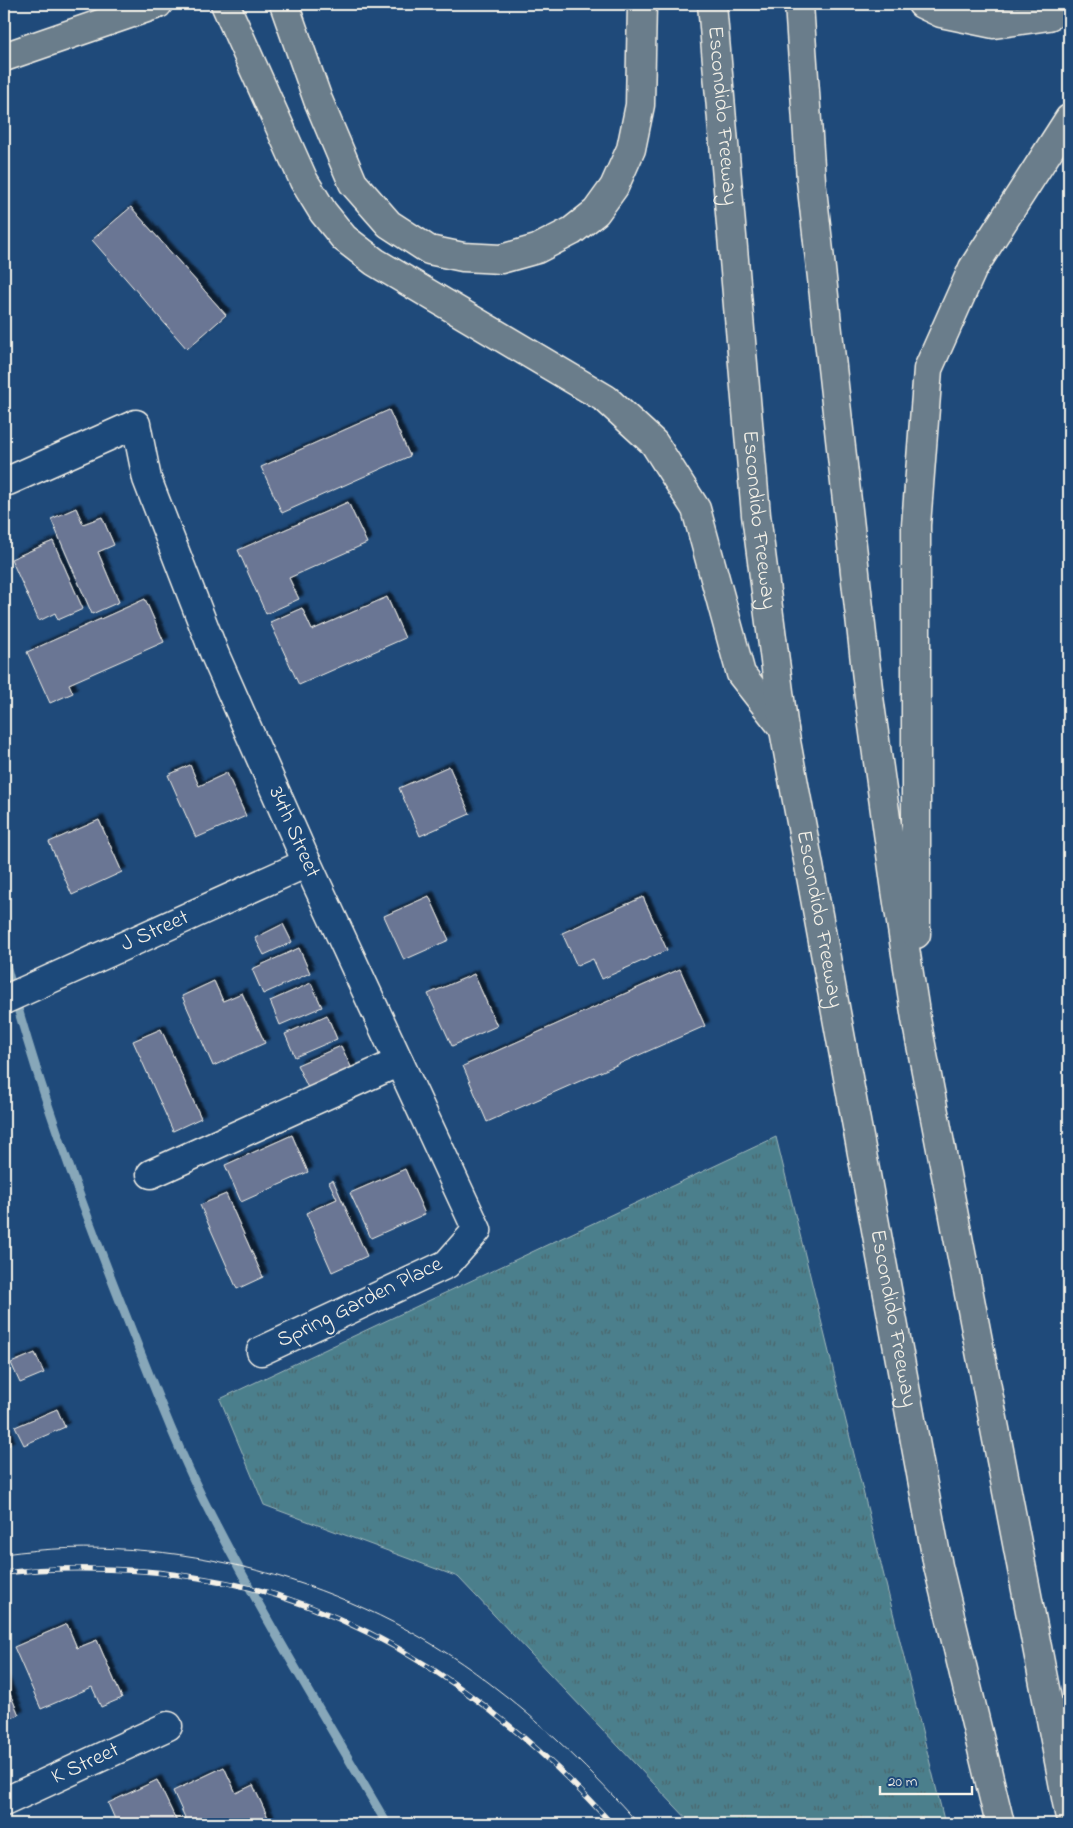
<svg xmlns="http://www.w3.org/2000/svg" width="1073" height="1828" font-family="'Indie Flower',sans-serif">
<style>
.grass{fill:url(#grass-tufts);stroke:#a0b8ba}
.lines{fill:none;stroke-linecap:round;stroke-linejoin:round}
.stream{stroke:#87a7b9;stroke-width:9}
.building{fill:#6b7694;stroke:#f4f1e8;filter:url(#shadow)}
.minor-casing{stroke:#f4f1e8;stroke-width:31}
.major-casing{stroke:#f4f1e8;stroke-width:31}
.highway-casing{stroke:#f4f1e8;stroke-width:31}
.minor{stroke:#1f4a7a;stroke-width:28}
.major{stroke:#6b7d8b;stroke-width:28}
.highway{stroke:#6b7d8b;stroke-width:28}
.tram{stroke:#f4f1e8;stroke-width:1}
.rail-casing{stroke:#f4f1e8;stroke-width:5.5}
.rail{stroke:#1f4a7a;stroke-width:4;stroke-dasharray:11;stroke-linecap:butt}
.labels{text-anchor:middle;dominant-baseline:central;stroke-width:4.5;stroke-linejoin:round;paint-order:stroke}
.street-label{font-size:22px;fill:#f4f1e8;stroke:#1f4a7a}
</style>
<defs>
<pattern id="grass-tufts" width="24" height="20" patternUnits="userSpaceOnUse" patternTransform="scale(1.25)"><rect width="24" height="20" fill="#4c7f8c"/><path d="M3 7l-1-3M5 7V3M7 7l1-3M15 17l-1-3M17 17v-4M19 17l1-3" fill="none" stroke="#4b666c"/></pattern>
<filter id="shadow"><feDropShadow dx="4.5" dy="-4.5" stdDeviation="1" flood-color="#0009"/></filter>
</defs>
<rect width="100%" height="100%" fill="#1f4a7a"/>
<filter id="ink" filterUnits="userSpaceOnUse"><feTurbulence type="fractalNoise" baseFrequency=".02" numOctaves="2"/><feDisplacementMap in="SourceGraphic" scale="10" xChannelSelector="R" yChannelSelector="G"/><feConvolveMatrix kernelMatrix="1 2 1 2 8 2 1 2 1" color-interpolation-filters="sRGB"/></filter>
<g filter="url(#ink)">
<path class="grass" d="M776 1137 945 1824H692L458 1577 264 1505 220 1399Z"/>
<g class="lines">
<path class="stream" d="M4 957C34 1074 76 1189 120 1301 149 1374 176 1447 212 1517 266 1622 328 1723 387 1824"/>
</g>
<path class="building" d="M131 207 226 315 187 349 92 240Z
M389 410 410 456 282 513 261 467Z
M348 502 367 543 289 578 299 599 266 614 238 550Z
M76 508 83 524 102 517 114 545 98 552 119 602 92 614 51 519Z
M53 541 83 609 58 620 55 613 39 621 11 559Z
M387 597 405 638 299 685 270 622 302 608 312 630Z
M145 599 164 642 69 684 73 693 50 703 27 652Z
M190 765 199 786 227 773 246 816 196 838 168 775Z
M449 766 470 814 420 836 399 788Z
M99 820 122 872 72 895 49 842Z
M429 896 449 940 404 960 384 916Z
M643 897 667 950 602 979 593 959 577 966 562 933Z
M283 924 292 942 264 955 255 938Z
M299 948 310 973 263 994 252 969Z
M680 969 705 1026 487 1122 463 1066Z
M474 974 497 1026 452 1046 428 994Z
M214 981 223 1001 242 993 265 1043 213 1066 182 996Z
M311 983 322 1007 280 1025 270 1001Z
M327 1015 337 1039 295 1057 285 1034Z
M161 1029 201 1118 173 1131 133 1041Z
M341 1046 352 1069 308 1088 297 1065Z
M292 1135 308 1172 241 1202 225 1165Z
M405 1169 425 1214 371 1238 350 1193Z
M333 1180 367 1256 332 1272 306 1213 337 1199 329 1182Z
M226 1194 263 1277 237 1289 200 1205Z
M35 1353 44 1373 20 1383 11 1363Z
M57 1409 65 1427 24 1445 15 1427Z
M4 1428 10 1445 4 1448Z
M67 1624 77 1648 97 1640 122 1698 101 1707 92 1687 41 1709 14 1647Z
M4 1680 19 1715 4 1721Z
M224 1767 236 1793 253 1785 271 1824H188L173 1791Z
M157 1780 178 1824H117L108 1803Z"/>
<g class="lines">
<g class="minor-casing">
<g id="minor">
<path id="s1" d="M8 481 136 424 147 479 215 655 307 863 477 1230 447 1264 261 1351"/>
<path id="s2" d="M4 1000 307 863"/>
<path d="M151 1174 399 1062"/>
<path id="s3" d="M4 1802 168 1726"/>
</g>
</g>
<g class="major-casing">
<path id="major" d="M4 57 158 4"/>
</g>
<g class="highway-casing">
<g id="highway">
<path d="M225 4 304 181 323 212 344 238 375 262 606 399 654 443 696 509 741 674 784 729"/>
<path d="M284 4 318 100 353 183 389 224 429 250 463 257 501 259 537 249 572 231 596 212 614 187 631 149 640 105 642 4"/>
<path id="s4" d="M712 4 756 515 784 730 938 1566 1000 1824"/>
<path d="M799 4 811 180 869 697 896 890 916 1019 1069 1813"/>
<path d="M922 4 941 13 994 24 1049 16 1069 6"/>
<path d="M916 934V525L928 369 973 268 1069 119"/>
</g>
</g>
<use href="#minor" class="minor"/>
<use href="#major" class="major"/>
<use href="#highway" class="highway"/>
<path class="tram" d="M4 1554C172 1530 354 1580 488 1682 544 1724 593 1773 639 1824"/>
<g class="rail-casing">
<path id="rail" d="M4 1573C50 1567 97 1568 143 1571 188 1575 233 1582 276 1595 409 1637 520 1723 612 1824"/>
</g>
<use href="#rail" class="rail"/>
</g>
</g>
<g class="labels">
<g class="street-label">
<text stroke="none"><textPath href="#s4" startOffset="112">Escondido Freeway</textPath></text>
<text stroke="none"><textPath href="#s4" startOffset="518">Escondido Freeway</textPath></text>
<text stroke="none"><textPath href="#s1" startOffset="579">34th Street</textPath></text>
<text stroke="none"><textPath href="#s4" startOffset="922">Escondido Freeway</textPath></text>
<text stroke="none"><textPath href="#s2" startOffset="166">J Street</textPath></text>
<text transform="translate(360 1303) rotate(-26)">Spring Garden Place</text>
<text stroke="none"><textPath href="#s4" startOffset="1328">Escondido Freeway</textPath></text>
<text stroke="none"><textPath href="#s3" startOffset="90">K Street</textPath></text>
</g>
</g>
<rect width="1073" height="1828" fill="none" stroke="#1f4a7a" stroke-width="20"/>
<rect x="10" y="10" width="1053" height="1808" fill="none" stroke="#f4f1e8" stroke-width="2" filter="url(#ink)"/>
<path d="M880 1786v8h92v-8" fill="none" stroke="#f4f1e8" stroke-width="2.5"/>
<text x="888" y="1786" font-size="15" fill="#f4f1e8" stroke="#1f4a7a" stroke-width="4" paint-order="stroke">20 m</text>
</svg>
